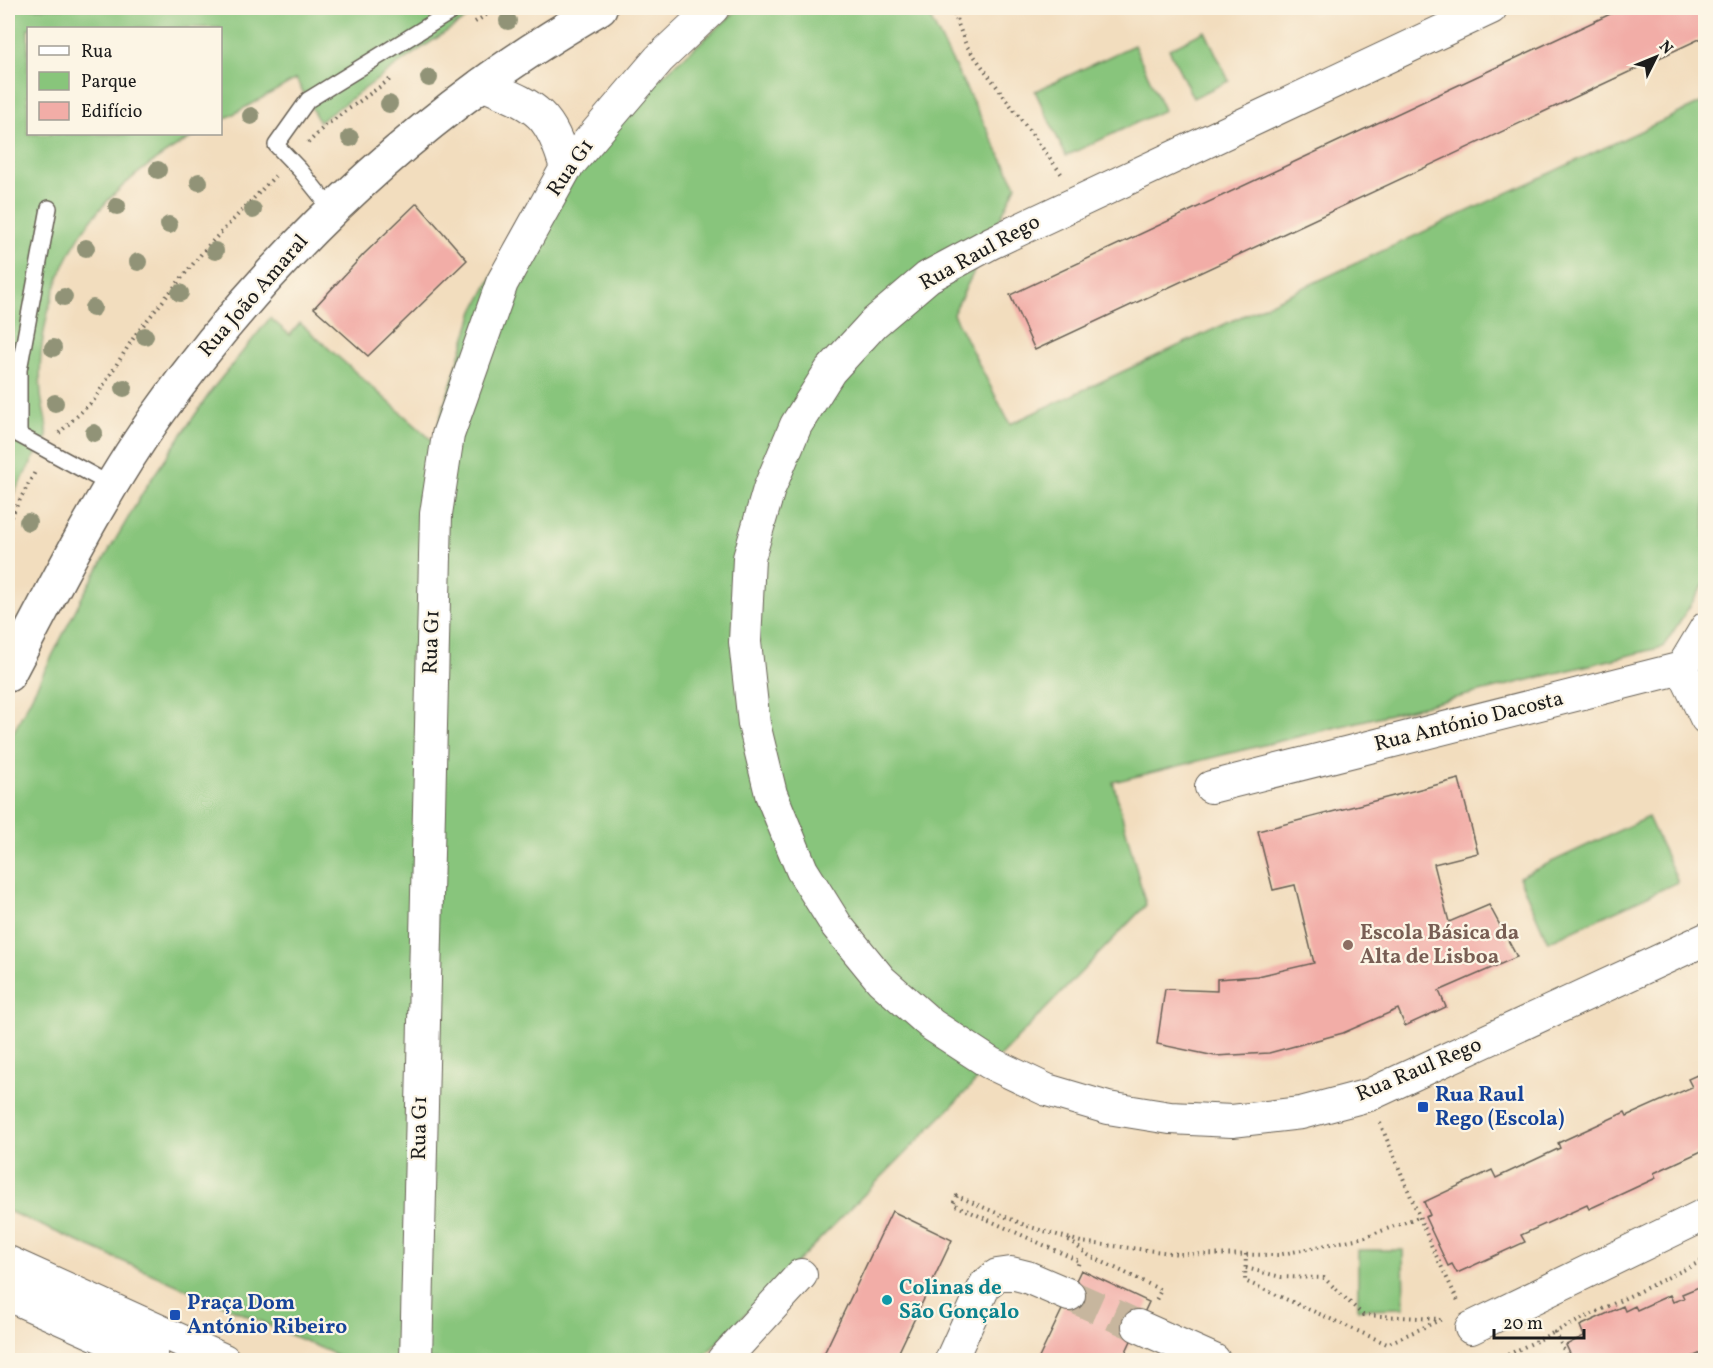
<svg xmlns="http://www.w3.org/2000/svg" width="1713" height="1368" font-family="Vollkorn,serif">
<style>
.green{fill:#88c57b;stroke:#52704c;stroke-width:1.5}
.building{fill:#f2ada7}
.lines{fill:none;stroke-linecap:round;stroke-linejoin:round}
.street-tunnel{stroke:#c7b69e;stroke-width:32;stroke-dasharray:32 16;stroke-linecap:butt}
.lane-casing{stroke:#676055;stroke-width:18}
.street-casing{stroke:#676055;stroke-width:34}
.secondary-casing{stroke:#676055;stroke-width:36}
.path{stroke:#676055;stroke-width:4;stroke-dasharray:1.5 4.5;stroke-linecap:butt}
.lane{stroke:#fff;stroke-width:15}
.street{stroke:#fff;stroke-width:32}
.secondary{stroke:#fff;stroke-width:33}
.tree{fill:#919377}
.education-dot{fill:#8d6e63;stroke:#fcf5e5;stroke-width:2}
.transit-dot{fill:#1a4fb4;stroke:#fcf5e5;stroke-width:2}
.culture-dot{fill:#0f9aa8;stroke:#fcf5e5;stroke-width:2}
.labels{text-anchor:middle;dominant-baseline:central;stroke-width:4.5;stroke-linejoin:round;paint-order:stroke}
.street-label{font-size:21px;fill:#1c1c1c;stroke:#fcf5e5}
.education-label{font-size:21px;font-weight:bold;fill:#785e54;stroke:#fcf5e5;text-anchor:start}
.transit-label{font-size:21px;font-weight:bold;fill:#164399;stroke:#fcf5e5;text-anchor:start}
.culture-label{font-size:21px;font-weight:bold;fill:#0d838f;stroke:#fcf5e5;text-anchor:start}
</style>
<rect width="100%" height="100%" fill="#fcf5e5"/>
<filter id="ink" filterUnits="userSpaceOnUse"><feTurbulence type="fractalNoise" baseFrequency=".0167" numOctaves="2"/><feDisplacementMap in="SourceGraphic" scale="12" xChannelSelector="R" yChannelSelector="G"/><feConvolveMatrix kernelMatrix="1 2 1 2 8 2 1 2 1" color-interpolation-filters="sRGB"/></filter>
<filter id="wash" filterUnits="userSpaceOnUse"><feTurbulence type="fractalNoise" baseFrequency=".008" numOctaves="4" result="noise"/><feDisplacementMap in="SourceGraphic" scale="24" xChannelSelector="R" yChannelSelector="G"/><feGaussianBlur stdDeviation="1.35" result="paint"/><feColorMatrix in="noise" values="0 0 0 0 0 0 0 0 0 0 0 0 0 0 0 0 0 1.4 0 .05"/><feComposite in="paint" operator="in"/></filter>
<g filter="url(#wash)">
<rect width="100%" height="100%" fill="#f2ddbe"/>
<path class="green" d="M8 8H482L411 55 319 122 296 79 221 121 220 28H28V134H198C106 184 52 247 41 354 40 367 40 382 41 395 42 406 49 427 47 436 45 443 39 450 35 456 26 472 17 488 8 503Z
M740 8H925L1016 186 953 314 1010 424 1705 101V583L1663 647 1113 782 1146 905 953 1105 700 1360H348L8 1211V743L83 595 148 484 214 387 270 318 290 335 300 323 433 441 474 311 543 180Z
M1205 31 1229 81 1193 98 1169 49Z
M1134 45 1164 110 1066 156 1035 91Z
M1648 817 1678 882 1548 942 1519 877Z
M1358 1250H1403L1404 1308 1358 1309Z"/>
<g id="blocks">
<path class="building" d="M1623 8H1706V36L1035 350 1010 295Z
M417 203 467 260 368 356 314 308 364 254Z
M1459 779 1478 853 1434 864 1449 922 1489 905 1517 957 1439 991 1446 1007 1405 1026 1398 1009 1343 1033 1269 1053 1215 1056 1157 1044 1165 989 1217 991V979L1258 976 1314 963 1295 885 1273 890 1258 831Z
M1706 1071V1149L1654 1173 1656 1178 1589 1209 1587 1205 1521 1235 1525 1242 1457 1273 1452 1264 1448 1266 1425 1217 1430 1215 1424 1202 1492 1170 1496 1178 1560 1148 1558 1143 1625 1112 1627 1116 1692 1087 1688 1079Z
M892 1211 952 1240 895 1360H821Z
M1081 1270 1149 1302 1122 1360H1038Z
M1706 1284V1351L1685 1360H1573L1566 1345 1584 1336 1580 1326 1623 1306 1625 1311 1635 1306 1637 1310 1670 1295 1673 1302 1684 1298 1682 1294Z
M1267 1354 1281 1360H1264Z"/>
</g>
</g>
<g filter="url(#ink)">
<use href="#blocks" fill-opacity="0" stroke="#676055" stroke-width="1.5"/>
<g class="lines">
<path class="street-tunnel" d="M1069 1295 1138 1326"/>
<g class="lane-casing">
<path id="lane" d="M49 208 19 370V435L111 485
M332 210 300 170 276 145 308 100 457 8"/>
</g>
<g class="street-casing">
<path id="street" d="M1491 8 991 243 928 277 874 323 830 371 796 425 769 489 749 558 745 642 754 724 771 794 802 870 837 926 881 980 932 1025 990 1063 1047 1090 1108 1108 1170 1118 1232 1121 1301 1113 1369 1095 1706 939
M482 84C535 107 549 109 566 168
M1682 668 1706 718
M1682 668 1706 628
M1211 787 1682 668
M8 1262 224 1360
M8 1295 153 1360
M1138 1326 1214 1360
M1471 1328 1706 1214
M416 1360 436 514 448 435 502 283 566 168 659 59 713 8
M723 1360 801 1275
M951 1360 985 1285 997 1275 1011 1273 1027 1277 1069 1295"/>
</g>
<g class="secondary-casing">
<path id="secondary" d="M8 675C54 588 98 499 155 418 245 290 355 177 481 85 519 57 559 32 600 8"/>
</g>
<path class="path" d="M952 8 966 45 1063 176
M475 22 497 8
M308 143 325 126 392 78
M59 433 94 400 136 334 206 248 275 176
M8 522 36 470
M1380 1123 1432 1247 1458 1301
M1069 1240 1088 1255 1161 1290 1156 1300
M1246 1254 1245 1281 1387 1344 1442 1319
M1078 1265 1079 1261 953 1204 957 1196 1027 1226 1081 1242 1179 1254 1278 1255 1365 1237 1419 1217
M1246 1268 1281 1277 1324 1278 1363 1315 1438 1319
M1497 1360 1555 1332
M1569 1360 1555 1332 1706 1259"/>
<use href="#lane" class="lane"/>
<use href="#street" class="street"/>
<use href="#secondary" class="secondary"/>
</g>
<g class="tree">
<circle cx="508" cy="21" r="9"/>
<circle cx="429" cy="78" r="9"/>
<circle cx="389" cy="104" r="9"/>
<circle cx="251" cy="116" r="9"/>
<circle cx="350" cy="138" r="9"/>
<circle cx="158" cy="170" r="9"/>
<circle cx="199" cy="182" r="9"/>
<circle cx="117" cy="206" r="9"/>
<circle cx="253" cy="210" r="9"/>
<circle cx="169" cy="225" r="9"/>
<circle cx="86" cy="248" r="9"/>
<circle cx="215" cy="251" r="9"/>
<circle cx="138" cy="262" r="9"/>
<circle cx="180" cy="293" r="9"/>
<circle cx="64" cy="297" r="9"/>
<circle cx="93" cy="308" r="9"/>
<circle cx="145" cy="336" r="9"/>
<circle cx="53" cy="348" r="9"/>
<circle cx="124" cy="388" r="9"/>
<circle cx="55" cy="403" r="9"/>
<circle cx="94" cy="433" r="9"/>
<circle cx="28" cy="522" r="9"/>
</g>
</g>
<circle class="education-dot" cx="1348" cy="945" r="6"/>
<g class="transit-dot">
<rect x="1417" y="1101" width="12" height="12" rx="3"/>
<rect x="169" y="1309" width="12" height="12" rx="3"/>
</g>
<circle class="culture-dot" cx="887" cy="1300" r="6"/>
<g class="labels">
<g class="street-label">
<text transform="translate(571 168) rotate(-55)">Rua G1</text>
<text transform="translate(980 253) rotate(-29)">Rua Raul Rego</text>
<text transform="translate(254 296) rotate(-49)">Rua João Amaral</text>
<text transform="translate(432 642) rotate(-88)">Rua G1</text>
<text transform="translate(1469 722) rotate(-14)">Rua António Dacosta</text>
<text transform="translate(1419 1070) rotate(-23)">Rua Raul Rego</text>
<text transform="translate(420 1128) rotate(-89)">Rua G1</text>
</g>
<g class="education-label">
<text x="1360" y="933">Escola Básica da<tspan x="1360" dy="24">Alta de Lisboa</tspan></text>
</g>
<g class="transit-label">
<text x="1435" y="1095">Rua Raul<tspan x="1435" dy="24">Rego (Escola)</tspan></text>
<text x="187" y="1303">Praça Dom<tspan x="187" dy="24">António Ribeiro</tspan></text>
</g>
<g class="culture-label">
<text x="899" y="1288">Colinas de<tspan x="899" dy="24">São Gonçalo</tspan></text>
</g>
</g>
<rect width="1713" height="1368" fill="none" stroke="#fcf5e5" stroke-width="30"/>
<rect x="27" y="27" width="195" height="108" fill="#fcf5e5" stroke="#a29e95" stroke-width="1.5"/>
<rect x="39" y="46" width="30" height="9" fill="#ffffff" stroke="#a29e95" stroke-width="1.5"/>
<text x="81" y="57" font-size="18" fill="#1c1c1c">Rua</text>
<rect x="39" y="72" width="30" height="18" fill="#88c57b" stroke="#a29e95" stroke-width="1.5"/>
<text x="81" y="87" font-size="18" fill="#1c1c1c">Parque</text>
<rect x="39" y="102" width="30" height="18" fill="#f2ada7" stroke="#a29e95" stroke-width="1.5"/>
<text x="81" y="117" font-size="18" fill="#1c1c1c">Edifício</text>
<g transform="translate(1656 57) rotate(47)" stroke="#fcf5e5" stroke-width="4.5" paint-order="stroke">
<path d="M0-4.5L10 22L0 15L-10 22Z" fill="#1c1c1c"/>
<text y="-9" font-size="16" font-weight="bold" text-anchor="middle" fill="#1c1c1c">N</text>
</g>
<path d="M1494 1329v9h90v-9" fill="none" stroke="#1c1c1c" stroke-width="3"/>
<text x="1503" y="1329" font-size="18" fill="#1c1c1c" stroke="#fcf5e5" stroke-width="4.5" paint-order="stroke">20 m</text>
</svg>
